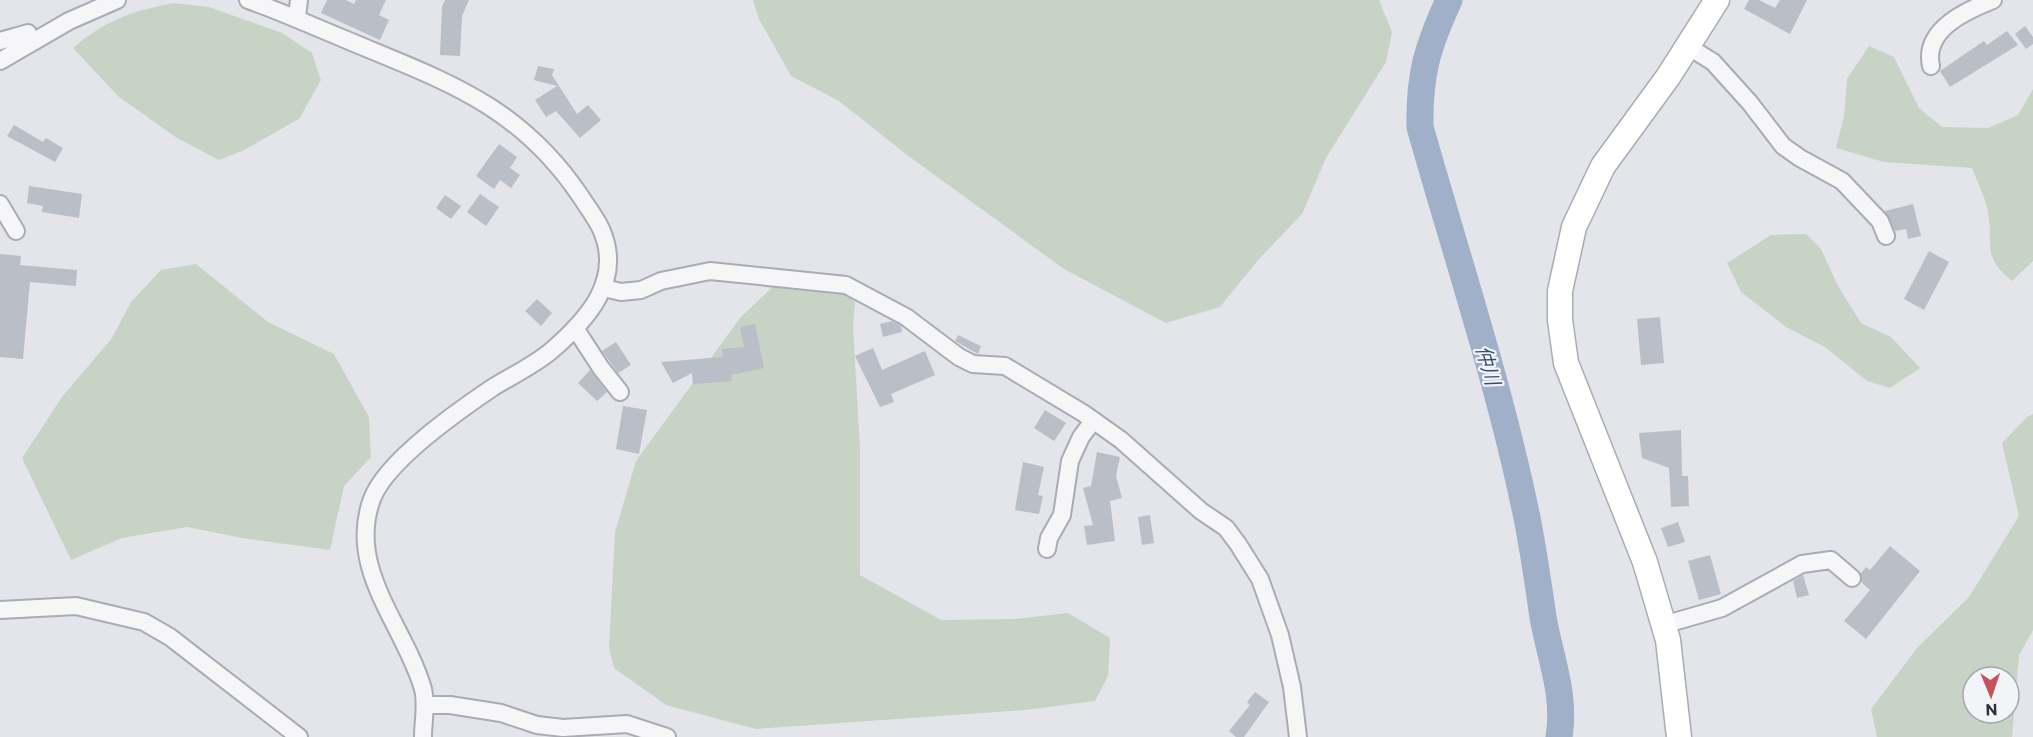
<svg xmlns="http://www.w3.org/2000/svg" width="2033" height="737" font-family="Commissioner,'Noto Sans JP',sans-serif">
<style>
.green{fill:#c7d4c5;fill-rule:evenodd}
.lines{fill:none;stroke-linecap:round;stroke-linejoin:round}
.river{stroke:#a0b0c8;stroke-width:27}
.building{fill:#babec7}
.street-casing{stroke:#a8acb4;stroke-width:20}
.secondary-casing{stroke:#a8acb4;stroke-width:27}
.street{stroke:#f6f6f9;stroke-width:16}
.secondary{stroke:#fff;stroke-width:24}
.labels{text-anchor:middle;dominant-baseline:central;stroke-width:4.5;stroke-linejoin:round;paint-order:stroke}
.water-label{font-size:20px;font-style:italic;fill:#384d73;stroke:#f3f4f8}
</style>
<rect width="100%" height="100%" fill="#e3e5ea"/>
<path class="green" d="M753 0H1379L1392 32 1386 62 1326 158 1302 214 1259 259 1220 307 1166 323 1064 269 907 155 839 101 791 76 759 19Z
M174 3 209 7 282 33 312 53 321 80 299 119 242 151 219 160 177 138 119 97 73 48C106 20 132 11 174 3Z
M1869 46 1894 57 1919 108 1942 127 1988 128 2018 115 2033 89V261L2012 281C1981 255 1994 247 1988 213 1986 198 1977 182 1972 168L1884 162 1836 148 1844 116 1847 79Z
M1806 234 1821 249 1838 286 1861 323 1891 337 1920 368 1890 388 1867 381 1825 347 1786 327 1741 292 1727 263 1771 235Z
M196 264 268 322 334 354 369 417 371 457 344 486 330 550 242 538 187 527 122 538 71 560 22 458 62 397 112 338 131 302 161 270Z
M783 277 833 285 855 302 853 326 860 448V575L941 620 1013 619 1068 613 1110 638 1108 676 1095 701 1025 710 756 729 666 705 614 668 609 648 615 532 636 461 740 318Z
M2033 414V630L2019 655 2012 737H1877L1871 709 1917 648 1969 597 2019 516 2002 443 2027 417ZM1973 677H2009V713H1973Z"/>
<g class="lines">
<path class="river" d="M1449 0C1427 48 1419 75 1420 127 1456 255 1499 383 1526 513 1533 547 1538 582 1543 617 1550 658 1566 694 1559 737"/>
</g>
<path class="building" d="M327 0H346L354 4 356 0H386L379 15 389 20 380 40 321 13Z
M445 0H469L462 16 460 56 440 55 442 7Z
M1749 0H1759L1775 8 1780 0H1807L1790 34 1744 9Z
M2025 26 2033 37V44L2026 49 2015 34Z
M2007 31 2018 45 1950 87 1940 71 1984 41 1987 45Z
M538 66 554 69 552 75 577 114 588 105 601 120 580 138 556 111 546 117 535 100 557 86 534 80Z
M14 125 43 142 46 138 63 148 55 162 7 136Z
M499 144 517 157 510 168 520 175 511 188 500 180 494 189 476 176Z
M29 186 82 194 79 218 42 212 43 206 27 203Z
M480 194 499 207 486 226 467 212Z
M445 195 461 206 451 219 436 208Z
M1913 204 1921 236 1908 239 1906 229 1895 231 1885 211Z
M1929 251 1949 262 1924 310 1904 299Z
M0 254 21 256 20 265 77 270 76 286 30 282 23 359 0 357Z
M537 299 552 313 541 326 525 311Z
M1660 317 1664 363 1641 365 1637 319Z
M892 321 901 326 902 332 883 337 880 324Z
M755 324 764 368 731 375 732 381 693 384 692 373 673 383 661 362 723 357 722 349 744 347 740 327Z
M958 335 981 346 978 354 955 341Z
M616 342 631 365 618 373 602 351Z
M873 348 882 370 925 351 935 375 891 394 894 402 880 407 855 356Z
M590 370 607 392 597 401 578 383Z
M623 406 647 410 639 454 616 449Z
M1045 410 1066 423 1054 441 1034 428Z
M1681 430 1682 476H1688L1689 506 1671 507 1669 468 1642 458 1639 433Z
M1097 452 1120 457 1116 476 1122 498 1110 501 1115 541 1087 545 1084 526 1093 525 1083 488 1091 486Z
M1023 462 1044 467 1038 495 1043 496 1039 514 1015 510Z
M1150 515 1154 543 1142 545 1138 517Z
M1678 522 1685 542 1668 547 1661 528Z
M1890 546 1920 571 1866 639 1844 621 1870 590 1861 582V573L1866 567 1870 570Z
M1710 555 1721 594 1699 600 1688 561Z
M1803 575 1809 595 1797 598 1793 581Z
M1255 692 1269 702 1244 737H1236L1229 731 1250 705 1247 702Z"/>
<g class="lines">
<g class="street-casing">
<path id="street" d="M248 0C280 11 310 25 342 38 441 80 517 102 581 197 588 208 596 218 601 229 624 280 587 320 551 351 533 366 511 376 492 388 458 411 386 461 372 499 346 569 405 626 423 689 427 705 423 721 423 737
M297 17 299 0
M0 41 28 33
M1689 47 1713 62 1750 103 1783 146 1800 158 1842 181 1880 221 1886 236
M0 61 69 21 117 0
M1931 66C1923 30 1965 11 1993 0
M0 204 16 231
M604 288 621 292 641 290 661 281 710 271 846 285 906 317 959 357 973 364 1005 366 1083 413 1121 440 1201 511 1226 528 1238 544 1260 579 1280 635 1292 687 1298 737
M575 328 601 368 620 392
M1047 549 1049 538 1062 515 1070 461 1081 437 1093 421
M0 610 76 606 144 622 170 637 299 737
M1663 625 1722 608 1802 564 1831 560 1852 578
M425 705H450L501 713 537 725 563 728 627 724 667 737"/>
</g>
<g class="secondary-casing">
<path id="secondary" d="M1679 737 1668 640 1645 562 1566 363 1560 320V291L1574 227 1603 166 1668 77 1717 0"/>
</g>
<use href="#street" class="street"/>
<use href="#secondary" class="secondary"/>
</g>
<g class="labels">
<g class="water-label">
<text transform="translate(1489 365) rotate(74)">仲川</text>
</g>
</g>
<g transform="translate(1991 695) rotate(178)"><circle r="28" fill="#f3f4f8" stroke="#a3a6af" stroke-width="1.5"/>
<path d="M0-4.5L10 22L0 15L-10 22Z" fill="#c75158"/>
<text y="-9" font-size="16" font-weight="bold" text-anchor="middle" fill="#2c3241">N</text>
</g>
</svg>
